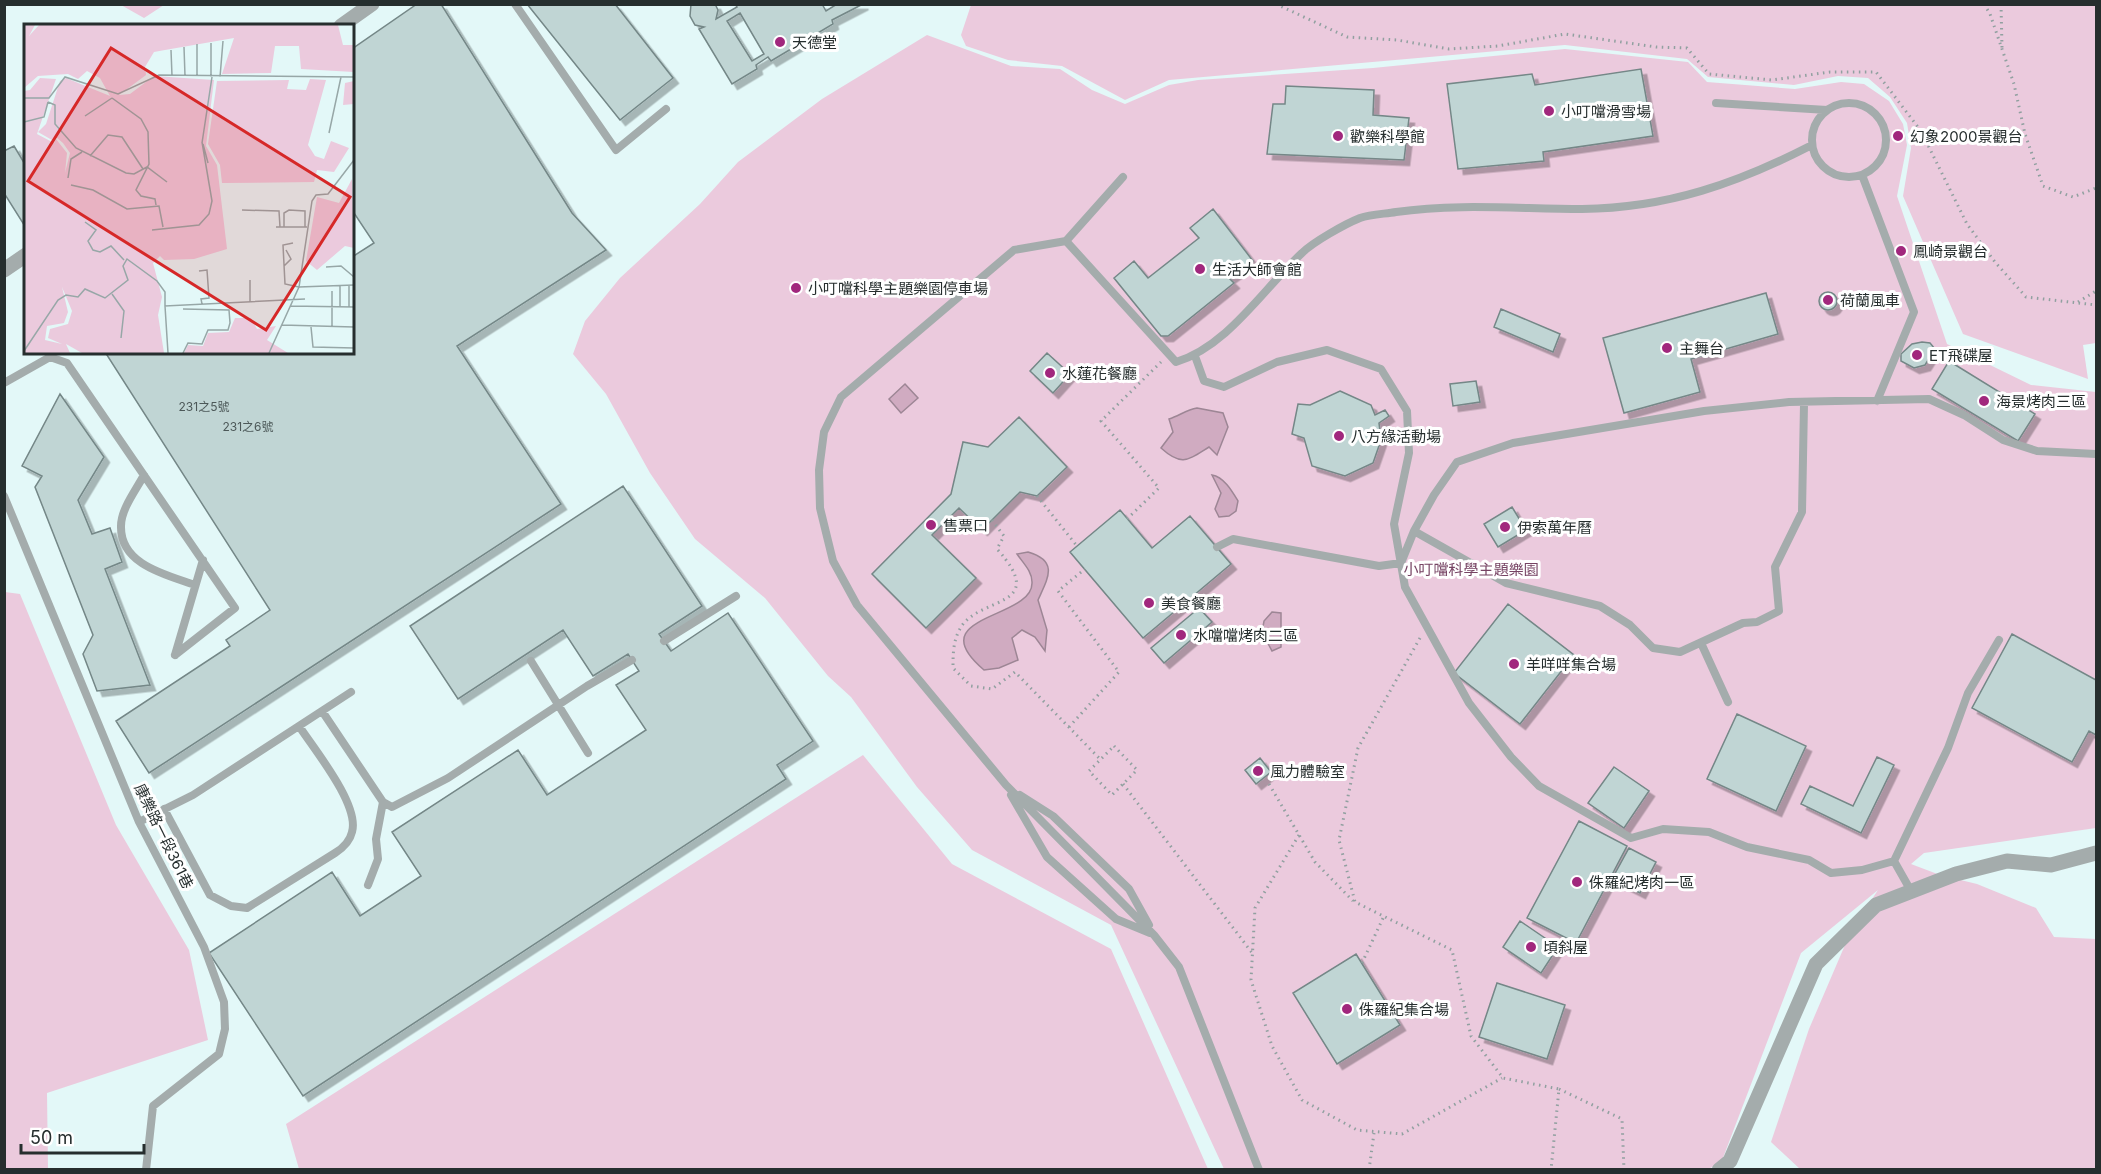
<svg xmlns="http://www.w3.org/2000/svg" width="2101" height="1174" font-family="Inter,'Noto Sans TC',sans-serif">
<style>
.green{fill:#ebcadd}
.water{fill:#d0abc1;stroke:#9d8695;stroke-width:1.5}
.building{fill:#c0d5d4;stroke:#748787;stroke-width:1.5;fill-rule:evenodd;filter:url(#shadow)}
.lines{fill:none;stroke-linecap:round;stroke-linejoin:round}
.path{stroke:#91a0a0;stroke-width:3;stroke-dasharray:1.5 4.5;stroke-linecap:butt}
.service{stroke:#a4acac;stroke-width:8}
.minor{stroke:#a4acac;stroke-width:15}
.poi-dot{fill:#a1277d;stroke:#fff;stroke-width:2}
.labels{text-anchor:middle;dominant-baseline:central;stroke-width:6;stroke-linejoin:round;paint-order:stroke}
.number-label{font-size:12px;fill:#4c5858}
.poi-label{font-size:15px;fill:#262e2e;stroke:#fff;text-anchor:start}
.park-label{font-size:15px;fill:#774464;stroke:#fff}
.street-label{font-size:15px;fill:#262e2e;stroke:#fff}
.inset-road{fill:none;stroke:#97a7a7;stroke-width:1.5}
.view{fill:#d62828;fill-opacity:0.15;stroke:#d62828;stroke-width:3}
.inset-edge{fill:none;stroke:#262e2e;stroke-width:3}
</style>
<defs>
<filter id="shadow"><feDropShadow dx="5.5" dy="5.5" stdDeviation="0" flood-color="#0004"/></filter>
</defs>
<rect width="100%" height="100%" fill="#e3f8f8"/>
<path class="green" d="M121 5H164L144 18Z
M971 5H2096V343L2083 345 2088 379 1963 334 1903 196 1911 148 1907 123 1890 97 1868 78 1838 76 1794 85 1708 77 1687 59 1565 45 1169 80 1125 100 1062 66 1008 60 966 46 961 35Z
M927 35 1011 66 1060 69 1092 90 1125 104 1169 85 1198 80 1373 68 1565 49 1688 62 1707 82 1795 89 1841 82 1864 84 1889 101 1903 124 1907 145 1897 196 1947 344 2031 385 2096 392V828L1924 853 1911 864 1940 875 1977 884 2036 908 2054 937 2096 939V1169H1800L1771 1142 1809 1029 1851 931 1878 890 1801 953 1721 1163 1708 1169H1224L1111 925 972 850 917 787 851 697 828 676 765 598 695 539 650 473 606 394 573 354 585 321 620 278 700 204 738 162 822 99Z
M5 592 20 594 116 825 189 950 208 1040 47 1093 48 1169H5Z
M863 755 952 864 1111 949 1208 1169H299L286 1124Z"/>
<path class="water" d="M905 384 918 398 901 413 889 399Z
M1197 408 1223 413 1228 427 1217 455 1209 447C1188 460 1182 467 1161 448L1173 432 1169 419C1179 416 1186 410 1197 408Z
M1212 475C1224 477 1232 491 1238 501L1236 511 1229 516 1219 517 1215 509 1221 493Z
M1028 552C1059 561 1048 578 1038 600L1047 630 1045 651 1035 637 1022 630 1012 638 1018 660 999 668 984 670C918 614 1034 620 1032 582 1032 571 1023 563 1017 554Z
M1272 612 1281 613V647L1272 651 1262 632 1264 621Z"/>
<path class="building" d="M417 4H441L572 213 606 250 457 346 561 504 149 773 116 721 230 646 226 640 270 610 105 352H352V257L374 243 352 210V49Z
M527 4H615L673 78 620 120Z
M691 4H715L718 10 716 19 737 7 735 4H822L826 11 837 4H863L832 20 833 24 771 61 768 57 756 65 757 69 732 84 699 29 704 27 695 25 690 16ZM740 13 764 54 752 61 727 21Z
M1641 69 1653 136 1543 152 1544 161 1458 169 1447 84 1532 74 1535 85Z
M1286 86 1374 90 1373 115 1409 118 1404 160 1267 154 1273 104H1285Z
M14 146 26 166V228L4 193V151Z
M1213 209 1253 261 1229 278 1234 283 1168 336H1161L1114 278 1134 261 1148 278 1199 238 1190 228Z
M1819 301a9 9 0 1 1 18 0a9 9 0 1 1-18 0Z
M1766 293 1778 334 1691 359 1700 392 1624 413 1603 338Z
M1501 309 1560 334 1553 352 1494 327Z
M1922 342 1930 343 1935 349 1925 365 1914 368 1901 361V354L1912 344Z
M1047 353 1070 374 1053 393 1030 371Z
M1949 361 2035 414 2018 441 1932 389Z
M1476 381 1480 402 1453 406 1450 384Z
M1340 391 1371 405 1375 415 1385 410 1389 416 1379 423 1381 440 1373 463 1345 476 1312 466 1304 438 1292 434 1298 404 1310 405Z
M60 394 104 457 78 500 92 534 110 528 122 562 105 569 150 685 97 691 83 654 93 635 35 487 42 476 22 466Z
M1019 417 1067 467 1037 496 1020 492 982 530 959 508 932 535 976 578 926 628 872 574 951 494 963 442 988 447Z
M623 486 702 606 659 634 671 651 728 613 813 741 777 765 786 779 303 1096 209 953 332 872 360 916 421 876 392 832 518 750 547 795 646 730 616 685 639 671 628 654 593 676 563 630 458 699 410 626Z
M1512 507 1526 530 1498 547 1484 524Z
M1120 510 1152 548 1190 516 1231 564 1143 638 1070 552Z
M1508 604 1574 655 1520 724 1454 673Z
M1199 608 1212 622 1164 663 1151 648Z
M2012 634 2096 680V735L2089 731 2072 762 1972 708Z
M1737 714 1806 746 1776 811 1707 779Z
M1877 757 1894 765 1861 833 1801 804 1810 786 1853 806Z
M1260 758 1271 772 1256 784 1245 770Z
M1614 767 1649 791 1624 828 1588 803Z
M1579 821 1627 846 1576 943 1527 918Z
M1629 848 1656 862 1640 893 1612 879Z
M1520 921 1558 947 1541 973 1503 947Z
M1356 954 1400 1025 1337 1064 1293 993Z
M1497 983 1565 1005 1547 1059 1479 1037Z"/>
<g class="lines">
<path class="path" d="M1276 4 1347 37 1397 40 1449 49 1498 46 1565 34 1656 47 1687 48 1709 74 1772 80 1830 72H1876L1921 131 1967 224 1995 262 2026 297 2096 305
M1984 4 1990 14 2014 84 2025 134 2043 186 2073 197 2096 188
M2001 4 2002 48
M2078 302 2096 291
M1037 496 1077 546
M1127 519 1159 488 1101 421 1161 362
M992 520 1004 536 997 549C1050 608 980 596 961 627 953 640 953 654 953 668L971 686 992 689 1015 672 1100 759
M1420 638 1358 748 1339 840 1355 902 1452 950 1471 1036 1503 1078 1559 1089 1551 1170
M1069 727 1119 672 1058 591 1085 569
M1114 746 1137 770 1112 795 1089 771Z
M1123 784 1253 954
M1269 784 1315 862 1353 901
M1299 835 1255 908 1251 980 1272 1046 1302 1100 1357 1130 1402 1134 1502 1078
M1362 963 1384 916
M1559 1089 1622 1119 1624 1170
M1369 1170 1374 1133"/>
<path class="service" d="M515 4 616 150 666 109
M1716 103 1827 110
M1812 140a37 37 0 1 1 74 0a37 37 0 1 1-74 0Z
M1862 175 1914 312 1877 401
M1123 177 1066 241 1014 250 841 397 824 432 819 470 820 508 833 561 857 605 1006 785 1154 935 1179 967 1259 1170
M1066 241 1176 362C1228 346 1263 289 1302 253 1313 242 1345 224 1360 218 1371 214 1385 214 1396 212 1458 203 1520 209 1582 209 1668 208 1738 183 1812 145
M1195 356 1204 381 1224 387 1277 362 1327 350 1381 369 1407 411 1409 453 1394 524 1405 587 1469 703 1511 757 1539 786 1631 838 1663 829 1709 832 1747 847 1809 860 1831 873 1862 870 1894 861
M4 383 50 357 67 363 235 608 175 655
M144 475C136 490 121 509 121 526 120 565 167 575 195 585
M4 496 139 822 204 947 224 1002 225 1029 219 1054 153 1106 146 1170
M1414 531 1506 583 1600 606 1630 625 1653 648 1680 652 1743 623 1757 622 1779 611 1775 567 1802 512 1804 404
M1217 547 1233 539 1379 566 1401 563 1414 531 1434 495 1457 462 1513 443 1704 411 1789 402 1929 399 1964 415 2003 440 2037 451 2096 454
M664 641 736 596
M1701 643 1728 702
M175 655 203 560
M531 661 588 753
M322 711 383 802 392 807 448 778 587 686 632 660
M1011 795 1047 857 1116 919 1150 933
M1020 795 1053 816 1129 889 1149 925
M164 809 210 895 231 906 247 908 335 853C343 848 350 841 352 832 360 805 314 749 299 726
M139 822 193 795 351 692
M368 885 378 859 376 839 383 802
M1911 891 1894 861 1948 748 1968 693 1999 640"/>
<path class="minor" d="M341 26 372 4
M4 270 26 255
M1719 1170 1730 1161 1816 964 1876 905 1956 874 2007 861 2051 865 2096 853"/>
</g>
<g class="poi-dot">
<circle cx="780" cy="42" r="6"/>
<circle cx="1549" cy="111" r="6"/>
<circle cx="1338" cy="136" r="6"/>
<circle cx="1898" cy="136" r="6"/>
<circle cx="1901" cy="251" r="6"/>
<circle cx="1200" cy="269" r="6"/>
<circle cx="796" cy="288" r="6"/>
<circle cx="1828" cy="300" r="6"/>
<circle cx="1667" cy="348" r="6"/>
<circle cx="1917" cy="355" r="6"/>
<circle cx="1050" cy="373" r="6"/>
<circle cx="1984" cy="401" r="6"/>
<circle cx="1339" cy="436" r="6"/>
<circle cx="931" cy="525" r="6"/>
<circle cx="1505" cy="527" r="6"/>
<circle cx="1149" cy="603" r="6"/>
<circle cx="1181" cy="635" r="6"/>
<circle cx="1514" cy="664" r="6"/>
<circle cx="1258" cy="771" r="6"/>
<circle cx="1577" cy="882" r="6"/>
<circle cx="1531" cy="947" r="6"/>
<circle cx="1347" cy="1009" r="6"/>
</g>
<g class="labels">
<g class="number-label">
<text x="204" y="406">231之5號</text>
<text x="248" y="426">231之6號</text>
</g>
<g class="poi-label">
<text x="792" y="42">天德堂</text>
<text x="1561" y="111">小叮噹滑雪場</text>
<text x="1350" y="136">歡樂科學館</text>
<text x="1910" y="136">幻象2000景觀台</text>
<text x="1913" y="251">鳳崎景觀台</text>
<text x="1212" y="269">生活大師會館</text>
<text x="808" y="288">小叮噹科學主題樂園停車場</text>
<text x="1840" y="300">荷蘭風車</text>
<text x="1679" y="348">主舞台</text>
<text x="1929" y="355">ET飛碟屋</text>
<text x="1062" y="373">水蓮花餐廳</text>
<text x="1996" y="401">海景烤肉三區</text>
<text x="1351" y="436">八方緣活動場</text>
<text x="943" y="525">售票口</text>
<text x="1517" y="527">伊索萬年曆</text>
<text x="1161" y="603">美食餐廳</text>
<text x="1193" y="635">水噹噹烤肉二區</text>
<text x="1526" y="664">羊咩咩集合場</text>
<text x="1270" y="771">風力體驗室</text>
<text x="1589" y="882">侏羅紀烤肉一區</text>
<text x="1543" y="947">頃斜屋</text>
<text x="1359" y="1009">侏羅紀集合場</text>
</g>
<g class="park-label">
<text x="1471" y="569">小叮噹科學主題樂園</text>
</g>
<g class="street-label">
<text transform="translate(164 836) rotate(64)">康樂路一段361巷</text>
</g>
</g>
<g transform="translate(24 24)">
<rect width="330" height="330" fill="#e3f8f8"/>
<path d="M0 1H11L5 12 15 1H314L319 21H330V48L277 45 275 22H251L247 49 198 50 210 14 141 26 130 28 121 43 122 51 95 71 106 70 130 52 190 56 182 122 193 141 203 225 170 235 140 236 136 232 129 239 138 273 134 291 140 329H58L42 320 46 329H0V67L6 66 16 54 32 55 13 110 30 119 32 115 43 129 41 149 46 129 39 119 32 113 28 116 14 108 22 100 36 57 42 54 86 72 76 54 63 47 54 55 44 50 14 52 0 64ZM38 263 48 287 44 300 26 305 24 314 38 320 21 316 23 302 40 299 44 288ZM286 55 302 56 284 121 291 132 300 135 307 117 325 124 310 148 293 146 290 158 198 159 196 141 184 120 193 57 265 56 263 65 282 66ZM330 57V80L319 81 321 59ZM328 155 330 224 321 222 293 246 282 237 293 173 315 179ZM211 294H227L233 305 252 302 243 316 264 329H160L164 321 179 322 184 309 205 308Z" fill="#ebcadd" fill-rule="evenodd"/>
<path class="inset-road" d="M173 20V52M160 23 161 52M147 26 148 52M187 53V19M196 53 199 17M0 74H25L41 53 94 70 135 51 330 53M88 74 117 95 124 108 125 140 112 166 117 172 131 175 132 181M24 78 31 81V100L52 124 102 149 110 150 123 143 143 158M61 92 88 74M0 98 20 93 24 78M305 109 317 53M178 119 188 53M179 120 184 139M66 132 84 111 98 113 119 145M44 154 47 135 58 128M47 161 69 166 103 185 135 182 139 203M218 186 255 187 256 203M61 198 72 206 64 217 69 226 76 228 87 222 100 236M252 203H283M260 203V189L265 186 281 187V203M128 206 175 201 185 190 188 177 178 118M269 219 259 221 261 260 275 263 288 177 292 171 304 170 330 136M260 242 267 235 262 226M302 243 317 242 330 253M175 247 183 246 185 274 177 275 178 280M325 261V283M308 267V303M88 270 100 287 97 314M226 278V256M141 282 144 329M266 282 330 283M316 283V261M159 285 205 286 206 299 204 306H184L178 320 164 319 159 329M258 301 330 303M287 303 289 323 330 324M0 327 34 276 42 271 54 273 61 265 81 274 104 256 99 242 103 235 133 257 141 268V282L281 275M245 329 275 263 330 261"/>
<path class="view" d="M87 24 326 173 242 306 4 157Z"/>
<rect width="330" height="330" class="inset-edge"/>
</g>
<rect width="2101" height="1174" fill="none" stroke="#262e2e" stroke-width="12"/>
<path d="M21 1144v9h123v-9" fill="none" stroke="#262e2e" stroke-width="3"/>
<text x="30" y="1144" font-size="18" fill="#262e2e" stroke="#ffffff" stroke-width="4.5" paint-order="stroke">50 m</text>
</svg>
